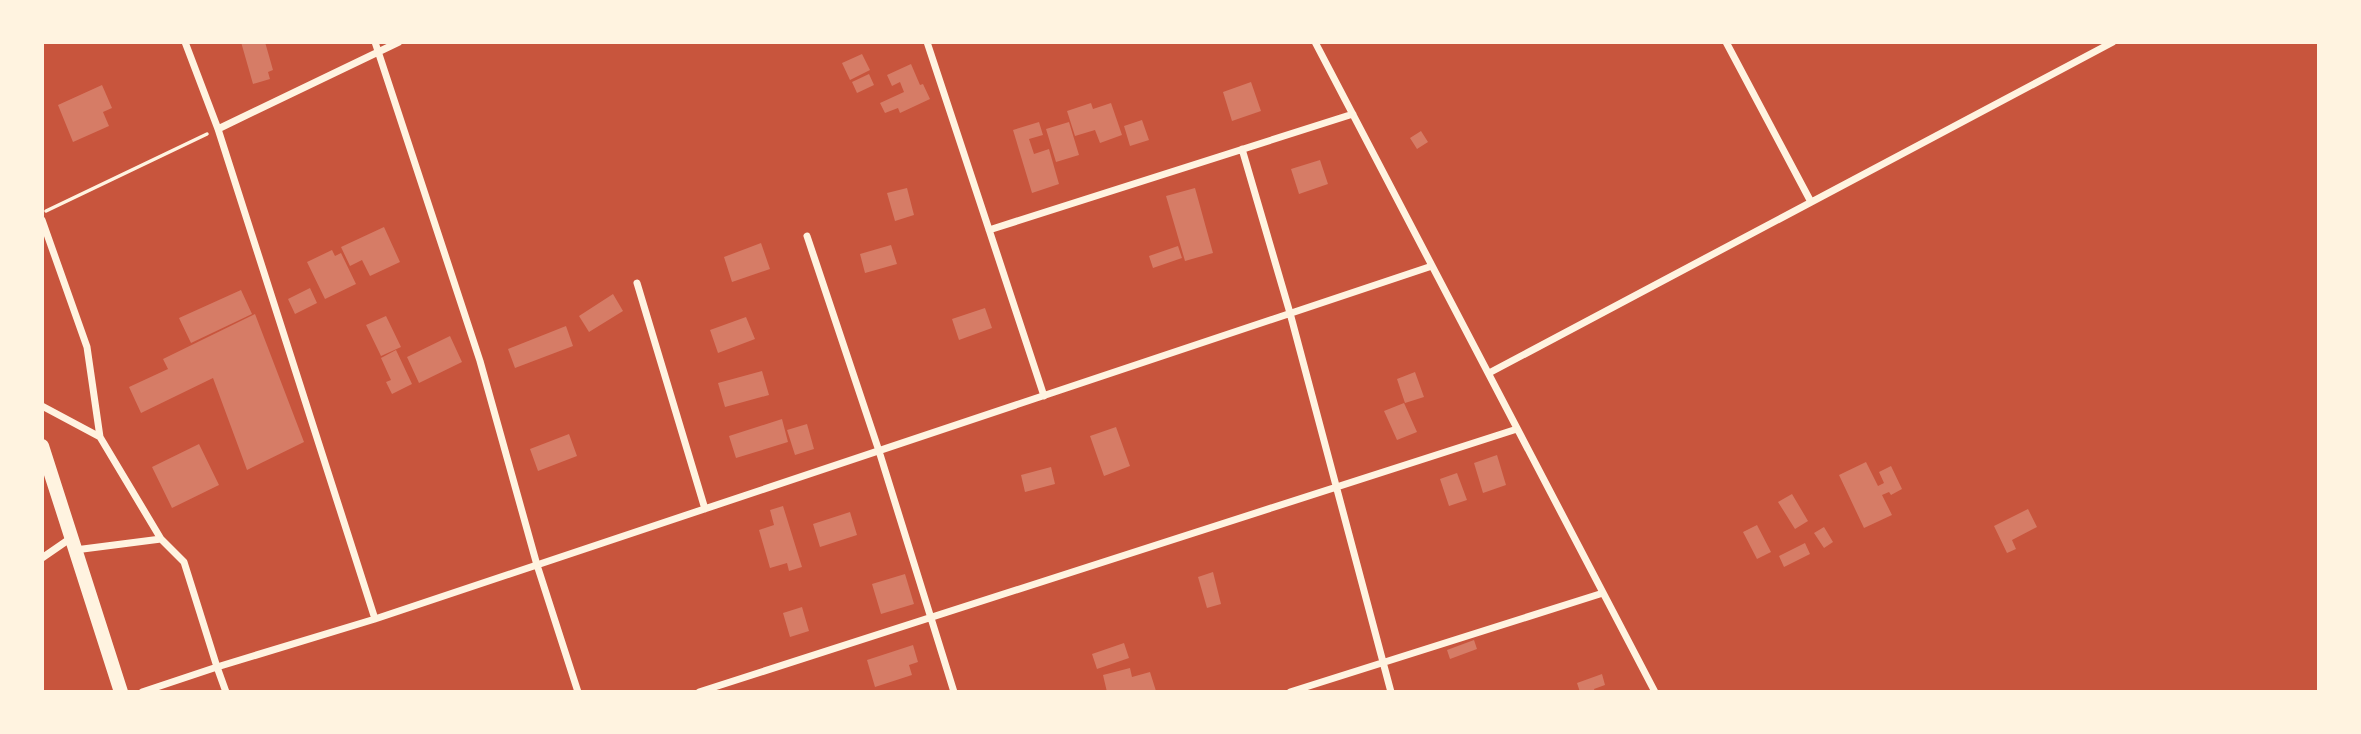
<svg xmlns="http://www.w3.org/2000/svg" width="2361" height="734" font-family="Ubuntu,sans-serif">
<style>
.building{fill:#d67c66}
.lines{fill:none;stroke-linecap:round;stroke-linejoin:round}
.path{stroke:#fff3e0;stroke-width:3.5}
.minor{stroke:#fff3e0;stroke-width:7}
.trunk{stroke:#fff3e0;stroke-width:14}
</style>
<rect width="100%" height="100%" fill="#c8553d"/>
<path class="building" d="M241 42H265L273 70 268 72 270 79 253 84Z
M862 54 870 70 850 80 842 63Z
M911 64 920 85 923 84 930 99 900 113 898 108 885 113 880 103 904 92 900 82 892 86 887 75Z
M869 74 874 85 857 93 852 82Z
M1251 82 1261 111 1232 121 1223 92Z
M102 85 112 108 103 112 109 126 73 142 58 105Z
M1091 103 1093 109 1111 103 1122 135 1100 143 1095 130 1075 136 1067 111Z
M1142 120 1149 140 1130 146 1124 126Z
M1039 122 1043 135 1029 139 1034 154 1049 149 1059 184 1032 193 1013 130Z
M1069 122 1079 155 1056 162 1046 129Z
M1421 131 1428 142 1417 149 1410 138Z
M1320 160 1328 184 1299 194 1291 169Z
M907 188 914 215 895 221 887 193Z
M1195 188 1213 253 1185 261 1166 196Z
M384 227 400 262 370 276 362 260 350 266 341 247Z
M761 243 770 269 732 282 724 257Z
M891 245 897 264 865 273 860 254Z
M1178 246 1182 258 1153 268 1149 256Z
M332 250 335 256 341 253 356 284 325 299 307 262Z
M310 288 317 303 295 314 288 299Z
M241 290 252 314 191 343 179 318Z
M613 294 623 311 589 332 579 316Z
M985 308 992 328 959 340 952 319Z
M255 314 304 442 247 470 213 378 141 413 129 387 168 369 163 359Z
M386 316 401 347 381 356 366 325Z
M746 317 755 339 718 353 710 330Z
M566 326 573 346 515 368 508 349Z
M450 336 462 362 419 383 407 357Z
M396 350 412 384 392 394 386 382 391 380 381 358Z
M762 371 769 395 725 407 718 383Z
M1415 372 1424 397 1405 403 1397 379Z
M1404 403 1417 432 1397 440 1384 411Z
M782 419 788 442 736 458 729 436Z
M807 424 814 449 795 455 787 430Z
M1116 427 1130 466 1104 476 1090 436Z
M569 434 577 456 538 471 530 449Z
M199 444 219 485 172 508 152 467Z
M1497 455 1506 485 1483 493 1474 463Z
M1866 462 1878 486 1884 483 1879 472 1891 466 1902 489 1891 495 1889 492 1882 495 1892 515 1864 528 1839 475Z
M1051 467 1055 484 1025 492 1021 475Z
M1457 473 1467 500 1449 506 1440 479Z
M1792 494 1808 521 1795 529 1778 502Z
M783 506 802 567 789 571 787 563 770 568 759 530 774 525 770 510Z
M2028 509 2037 527 2012 540 2016 549 2007 553 1994 526Z
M850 512 857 535 820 547 813 524Z
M1757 525 1771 552 1757 559 1743 532Z
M1824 527 1833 542 1824 548 1814 533Z
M1805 543 1810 554 1784 567 1779 556Z
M1213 572 1221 604 1207 608 1198 577Z
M905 574 914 604 881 614 872 584Z
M802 607 809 631 790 637 783 613Z
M1474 640 1477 649 1450 659 1447 650Z
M1124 643 1129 658 1097 669 1092 654Z
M913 645 918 662 909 665 912 675 875 687 867 660Z
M1130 668 1132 677 1150 672 1156 691 1107 692 1103 675Z
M1602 674 1605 685 1594 689 1595 692H1580L1577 683Z"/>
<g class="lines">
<path class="path" d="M46 211 207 134"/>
<path class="minor" d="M185 42 218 129 375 619
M375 42 480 361 537 565 578 692
M927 42 1044 396
M1315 42 1655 692
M1726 42 1811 202
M218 129 399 42
M1242 149 1290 313 1391 692
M42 220 87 347 100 437
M989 230 1353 114
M807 236 879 451 954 692
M637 283 705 509
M1489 373 2113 42
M42 406 100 437 161 539
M75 550 161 539 184 562 217 667 375 619 1432 266
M42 558 71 538
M142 692 217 667 226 692
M699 692 1517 429
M1290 692 1603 593"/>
<path class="trunk" d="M42 446 121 692"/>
</g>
<rect width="2361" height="734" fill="none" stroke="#fff3e0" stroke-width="88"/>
</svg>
